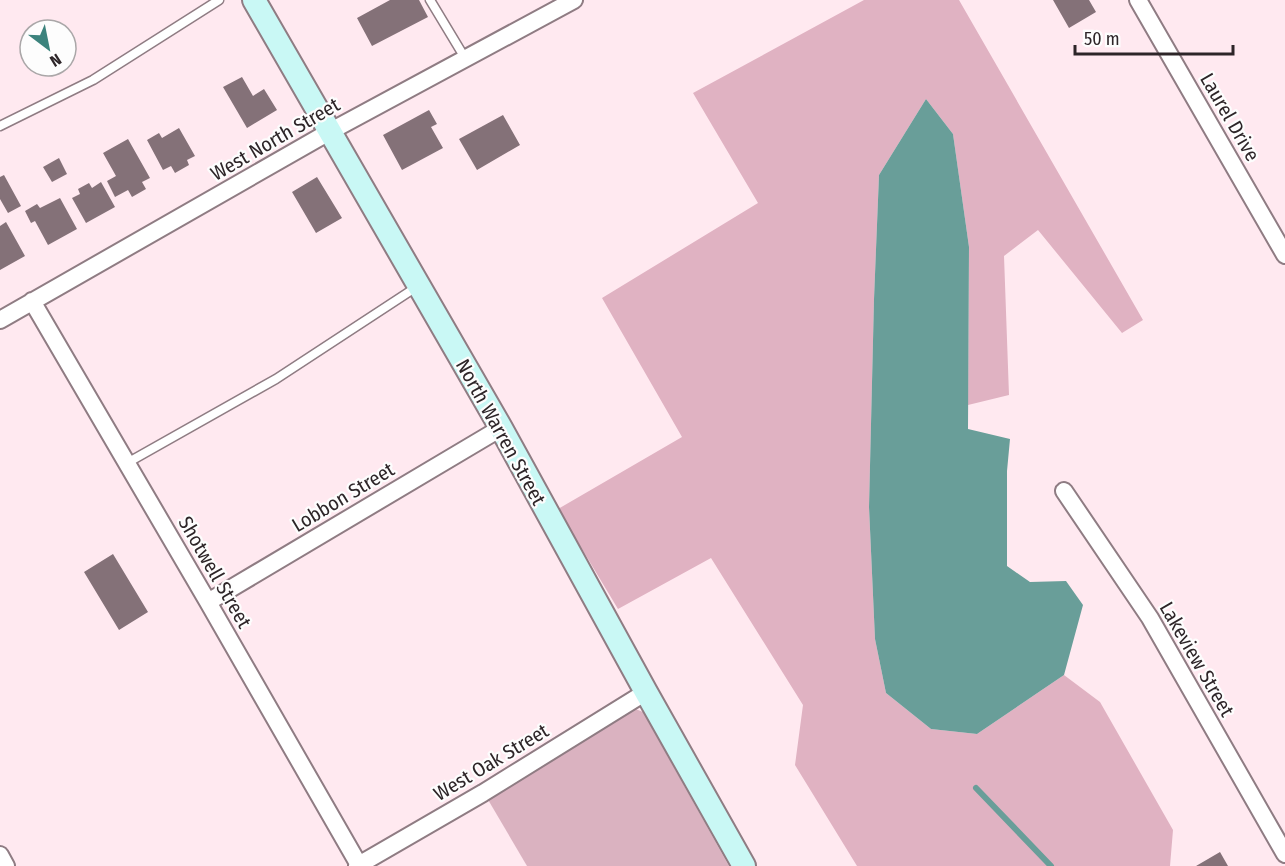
<svg xmlns="http://www.w3.org/2000/svg" width="1285" height="866" font-family="'Fira Sans Condensed',sans-serif">
<style>
.green{fill:#dab2c0}
.forest{fill:#e0b2c2}
.water{fill:#699e99}
.lines{fill:none;stroke-linecap:round;stroke-linejoin:round}
.stream{stroke:#699e99;stroke-width:6}
.building{fill:#847178}
.lane-casing{stroke:#8f7c83;stroke-width:11}
.street-casing{stroke:#8f7c83;stroke-width:20}
.secondary-casing{stroke:#8f7c83;stroke-width:26}
.lane{stroke:#fff;stroke-width:8}
.street{stroke:#fff;stroke-width:16}
.secondary{stroke:#c9f8f5;stroke-width:22}
.labels{text-anchor:middle;dominant-baseline:central;stroke-width:4.5;stroke-linejoin:round;paint-order:stroke}
.street-label{font-size:20px;fill:#2d2528;stroke:#fdfdfd}
</style>
<rect width="100%" height="100%" fill="#ffe9f0"/>
<path class="green" d="M633 708 643 712 729 866H527L487 798Z"/>
<path class="forest" d="M864 0H959L1143 320 1122 333 1038 230 1004 256 1009 395 968 405 969 247 953 134 926 99 879 175 874 299 869 507 875 639 886 693 931 729 977 734 1064 675 1100 702 1173 830 1170 866H857L795 765 803 705 711 558 618 609 558 509 682 437 602 298 758 203 693 93Z"/>
<path class="water" d="M926 99 953 134 969 247 968 429 1010 439 1007 471V566L1030 582 1066 581 1083 605 1064 675 977 734 931 729 886 693 875 639 869 507 874 299 879 175Z"/>
<g class="lines">
<path class="stream" d="M976 788 1051 866"/>
</g>
<path class="building" d="M390 0H419L428 17 372 46 357 18Z
M1053 0H1089L1096 12 1069 28Z
M242 77 253 96 264 89 277 110 247 128 223 87Z
M429 110 437 124 431 127 443 148 402 170 383 135Z
M503 115 520 145 477 170 459 139Z
M179 128 195 156 187 160 189 165 175 173 171 166 163 170 147 140 159 133 162 138Z
M128 139 150 178 142 182 146 189 132 197 128 190 115 197 107 181 116 176 103 153Z
M59 158 67 174 52 182 43 167Z
M4 175 21 206 8 213 0 199V177Z
M317 177 342 218 316 233 292 192Z
M101 182 115 207 86 223 72 198 80 194 78 189 89 183 92 188Z
M60 198 77 229 48 245 35 221 31 223 25 211 37 204 40 208Z
M6 222 25 256 0 270V226Z
M113 554 148 612 119 630 84 572Z
M1220 852 1228 866H1196Z"/>
<g class="lines">
<g class="lane-casing">
<path id="lane" d="M430 0 465 58
M0 126 93 80 219 0
M127 463 276 379 418 286"/>
</g>
<g class="street-casing">
<path id="street" d="M1138 0 1285 255
M32 301 208 602 359 865
M0 320 329 132 574 0
M1064 491 1150 618 1285 854
M208 602 501 428
M0 855 6 866
M357 866 483 793 646 692"/>
</g>
<g class="secondary-casing">
<path id="secondary" d="M254 0 501 428 646 692 744 866"/>
</g>
<use href="#lane" class="lane"/>
<use href="#street" class="street"/>
<use href="#secondary" class="secondary"/>
</g>
<g class="labels">
<g class="street-label">
<text transform="translate(1230 117) rotate(60)">Laurel Drive</text>
<text transform="translate(275 139) rotate(-30)">West North Street</text>
<text transform="translate(501 432) rotate(61)">North Warren Street</text>
<text transform="translate(343 497) rotate(-31)">Lobbon Street</text>
<text transform="translate(215 572) rotate(60)">Shotwell Street</text>
<text transform="translate(1197 659) rotate(60)">Lakeview Street</text>
<text transform="translate(491 762) rotate(-31)">West Oak Street</text>
</g>
</g>
<g transform="translate(48 48) rotate(148)"><circle r="28" fill="#fdfdfd" stroke="#aaa7a8" stroke-width="1.5"/>
<path d="M0-4.5L10 22L0 15L-10 22Z" fill="#3c837d"/>
<text y="-9" font-size="16" font-weight="bold" text-anchor="middle" fill="#2d2528">N</text>
</g>
<path d="M1075 45v9h158v-9" fill="none" stroke="#2d2528" stroke-width="3"/>
<text x="1084" y="45" font-size="18" fill="#2d2528" stroke="#fdfdfd" stroke-width="4.5" paint-order="stroke">50 m</text>
</svg>
